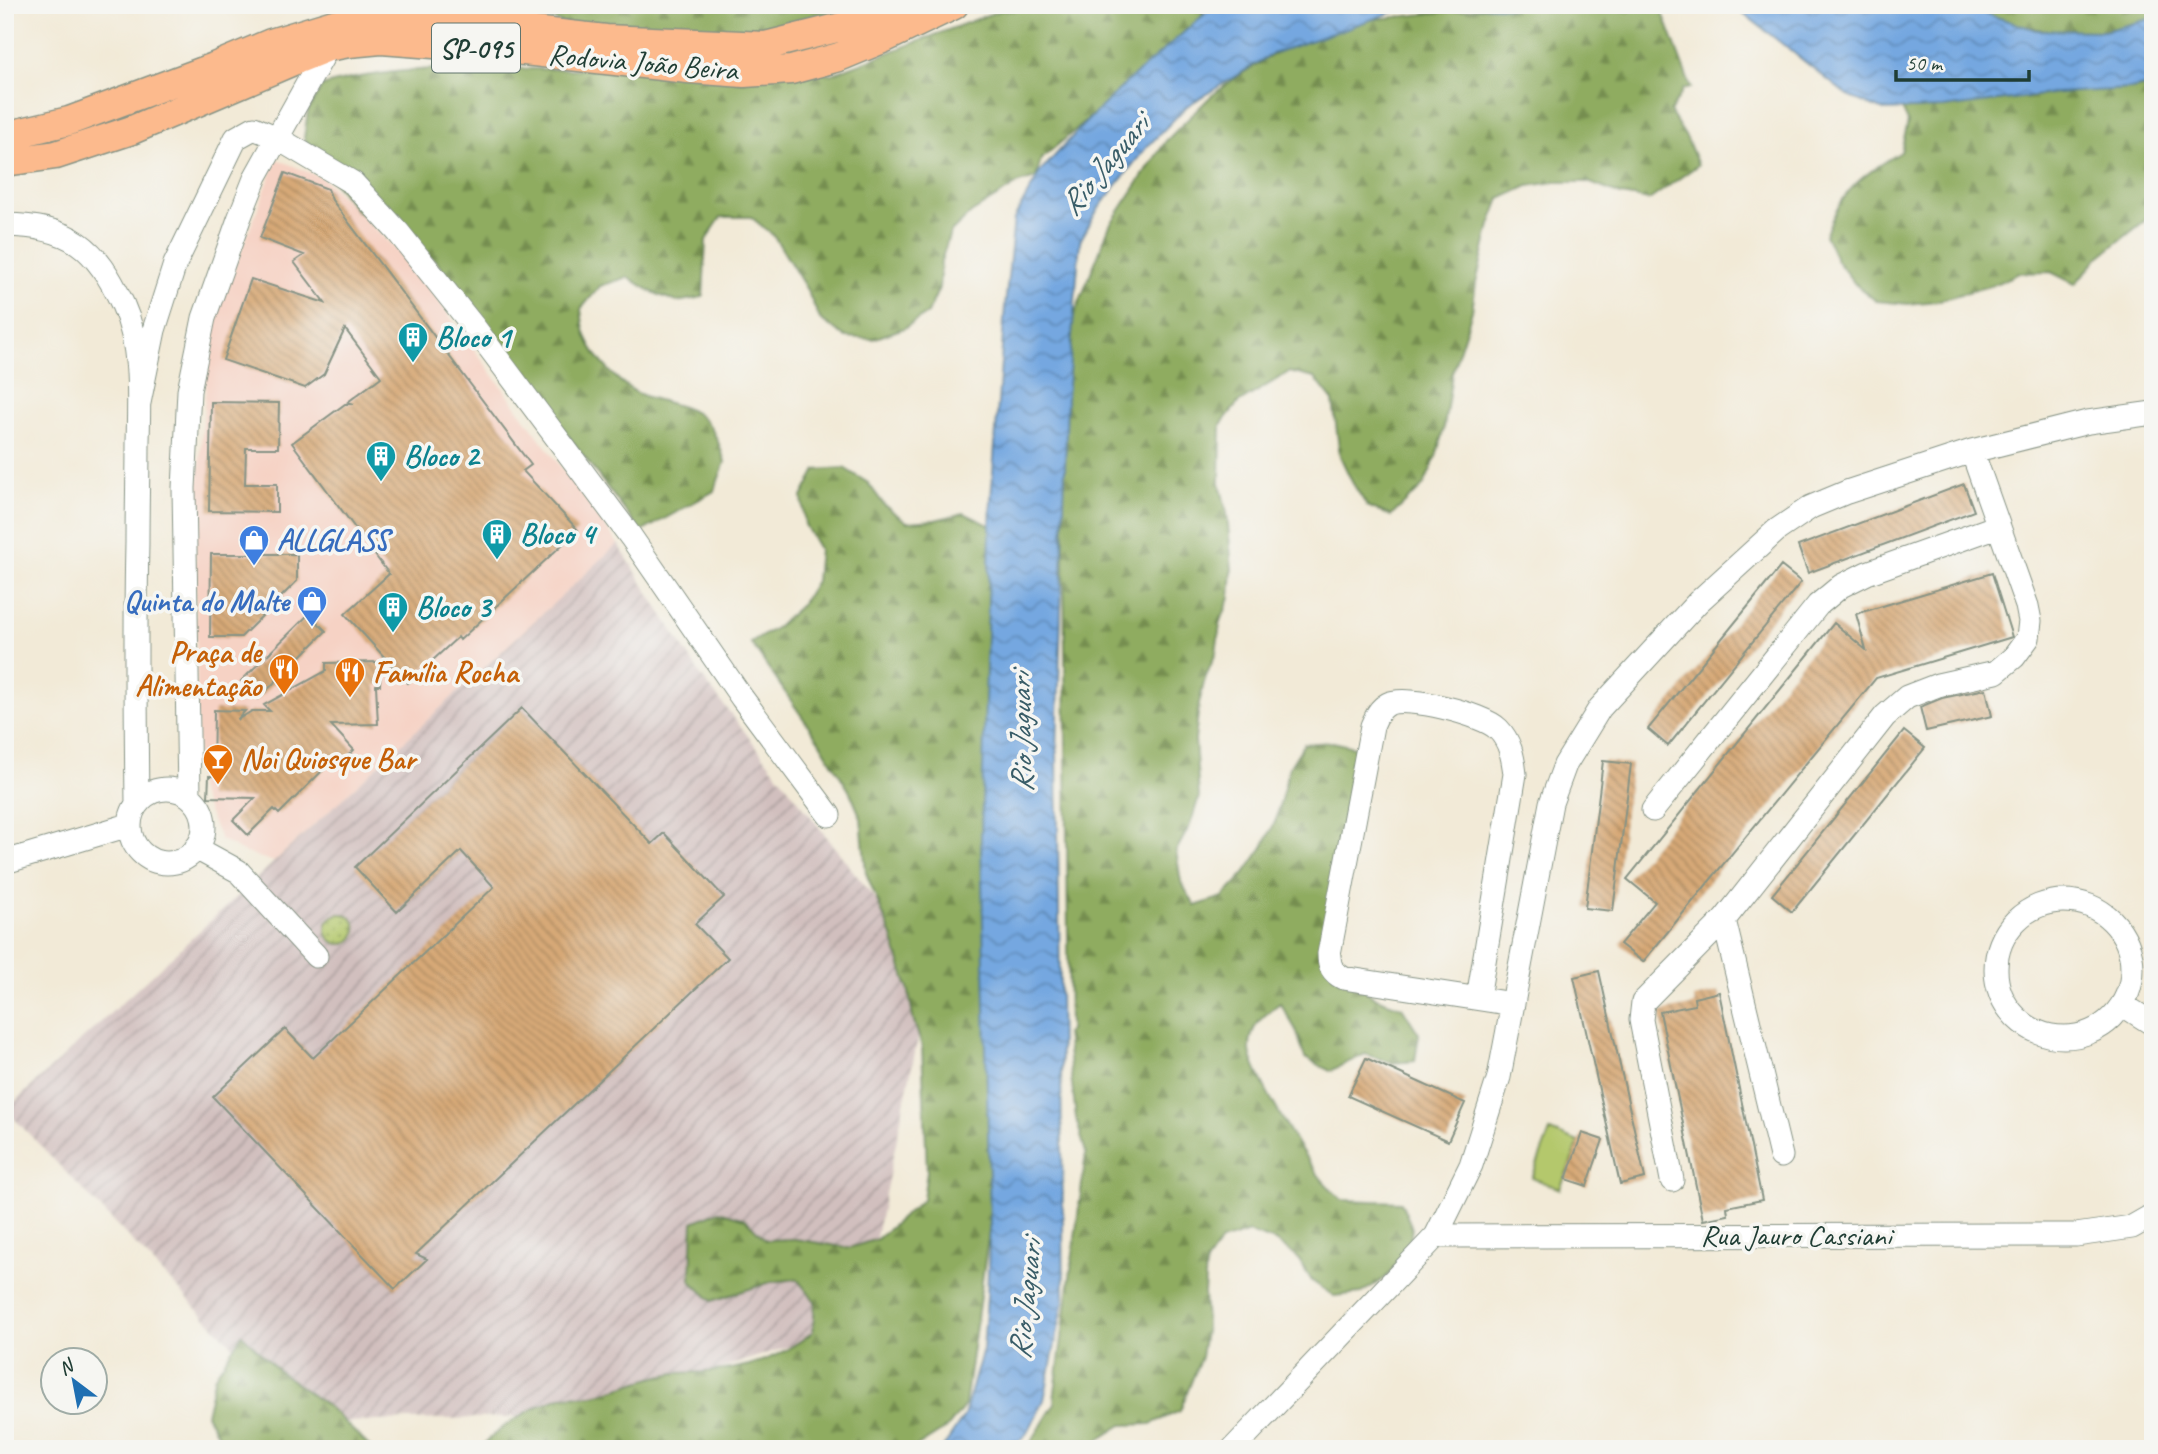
<svg xmlns="http://www.w3.org/2000/svg" width="2158" height="1454" font-family="Caveat,sans-serif">
<style>
.built{fill:#f6d2c4}
.industrial{fill:url(#industrial-furrows)}
.grass{fill:url(#grass-dots);stroke:#6a8250;stroke-width:2}
.forest{fill:url(#forest-firs);stroke:#57744a;stroke-width:2}
.pitch{fill:#b4c86c;stroke:#6a8250;stroke-width:2}
.water{fill:url(#water-waves);stroke:#4a728a;stroke-width:2}
.building{fill:url(#building-back-hatch)}
.lines{fill:none;stroke-linecap:round;stroke-linejoin:round}
.minor-casing{stroke:#889486;stroke-width:25}
.major-casing{stroke:#889486;stroke-width:31}
.minor{stroke:#fff;stroke-width:23}
.major{stroke:#fcba8d;stroke-width:28}
.labels{text-anchor:middle;dominant-baseline:central;stroke-width:7;stroke-linejoin:round;paint-order:stroke}
.shield{fill:#f6f6f2;stroke:#60746d;stroke-width:2}
.shield-label{font-size:28px;font-weight:bold;fill:#1f3d34}
.street-label{font-size:30px;fill:#1f3d34;stroke:#f6f6f2}
.culture-label{font-size:30px;font-weight:bold;fill:#0d838f;stroke:#f6f6f2;text-anchor:start}
.shop-label{font-size:30px;font-weight:bold;fill:#366cbe;stroke:#f6f6f2;text-anchor:start}
.food-label{font-size:30px;font-weight:bold;fill:#c56008;stroke:#f6f6f2;text-anchor:start}
.water-label{font-size:32px;font-style:italic;fill:#395d68;stroke:#f6f6f2}
</style>
<defs>
<pattern id="industrial-furrows" width="10" height="10" patternUnits="userSpaceOnUse" patternTransform="scale(1.75)"><rect width="10" height="10" fill="#d1bfbe"/><path d="M-1 1l2-2M0 10L10 0M9 11l2-2" fill="none" stroke="#a99c9b"/></pattern>
<pattern id="grass-dots" width="8" height="8" patternUnits="userSpaceOnUse" patternTransform="scale(1.75)"><rect width="8" height="8" fill="#b4c86c"/><path d="M2 2h.1M6 6h.1" fill="none" stroke="#92a45a" stroke-width="1.8" stroke-linecap="round"/></pattern>
<pattern id="forest-firs" width="22" height="20" patternUnits="userSpaceOnUse" patternTransform="scale(1.75)"><rect width="22" height="20" fill="#8fac60"/><path d="M5 1l3.5 6h-7zM16 11l3.5 6h-7z" fill="#748d50"/></pattern>
<pattern id="water-waves" width="16" height="10" patternUnits="userSpaceOnUse" patternTransform="scale(1.75)"><rect width="16" height="10" fill="#74a7e0"/><path d="M0 5q4-4 8 0t8 0" fill="none" stroke="#5f89b6"/></pattern>
<pattern id="building-back-hatch" width="6" height="6" patternUnits="userSpaceOnUse" patternTransform="scale(1.75)"><rect width="6" height="6" fill="#d7a977"/><path d="M-1 5l2 2M0 0l6 6M5-1l2 2" fill="none" stroke="#ae8b62"/></pattern>
</defs>
<rect width="100%" height="100%" fill="#f6f6f2"/>
<filter id="ink" filterUnits="userSpaceOnUse"><feTurbulence type="fractalNoise" baseFrequency=".0143" numOctaves="2"/><feDisplacementMap in="SourceGraphic" scale="14" xChannelSelector="R" yChannelSelector="G"/><feConvolveMatrix kernelMatrix="1 2 1 2 8 2 1 2 1" color-interpolation-filters="sRGB"/></filter>
<filter id="wash" filterUnits="userSpaceOnUse"><feTurbulence type="fractalNoise" baseFrequency=".00686" numOctaves="4" result="noise"/><feDisplacementMap in="SourceGraphic" scale="28" xChannelSelector="R" yChannelSelector="G"/><feGaussianBlur stdDeviation="1.57" result="paint"/><feColorMatrix in="noise" values="0 0 0 0 0 0 0 0 0 0 0 0 0 0 0 0 0 1.4 0 .05"/><feComposite in="paint" operator="in"/></filter>
<g filter="url(#wash)">
<rect width="100%" height="100%" fill="#f2ead7"/>
<path class="built" d="M277 159 322 178 411 264 618 544 274 862 243 852 220 839 198 789 195 522 210 331Z"/>
<path class="industrial" d="M618 544 702 677 932 972 874 1246 833 1332 577 1415 307 1423 6 1110Z"/>
<path class="grass" d="M326 929a15 15 0 1 1 30 0a15 15 0 1 1-30 0Z"/>
<path class="forest" d="M531 5H885L764 39 566 25 538 13Z
M1014 5H1205L1202 16 1180 41 1041 159 1036 178 1019 183 971 213 950 233 941 261 939 288 928 313 904 328 873 339 846 337 820 319 807 290 774 236 751 217H721L706 240 703 297 677 302 652 292 628 277 600 286 581 309C582 318 583 328 586 336 596 360 622 389 647 397 663 402 679 404 694 412 713 423 719 443 725 462L714 491 641 532 436 261 406 238 378 226 356 210 321 166 304 138 308 111 322 86C404 61 501 70 587 69 668 69 752 63 832 74Z
M1508 5H1660L1691 88H1684L1670 112 1687 139 1698 165 1649 200 1621 195 1588 182H1555L1528 186 1500 199 1490 225 1476 283 1472 311 1452 373 1444 427 1436 457 1424 485 1391 516 1367 506 1352 482 1340 456 1333 401 1315 378 1289 372 1238 403 1221 424 1220 484 1227 513 1232 570 1230 597 1220 624 1216 653 1205 678 1199 704 1195 740 1199 797 1190 825 1176 851 1181 882 1195 906 1223 897 1245 873 1263 847 1276 820 1289 768 1304 744 1333 742 1359 748 1332 966 1376 998 1402 1007 1419 1034 1415 1061 1392 1063 1365 1054 1330 1071 1305 1058 1296 1030 1280 1003C1263 1016 1249 1026 1250 1050 1252 1072 1304 1157 1320 1177 1326 1185 1335 1193 1342 1200L1401 1202 1412 1228 1408 1256 1385 1278 1361 1293 1334 1296 1312 1281 1297 1257 1275 1241 1249 1232 1221 1241 1206 1263 1204 1293 1206 1325 1201 1357 1180 1411 1151 1424 1122 1425 1098 1440 1092 1449H1027L1055 1403 1054 1400 1086 1153 1076 1118 1066 1033 1069 1031 1062 365 1069 328 1110 225 1166 141 1210 97 1238 76 1311 32 1339 23Z
M1952 5H2153V35L2087 37 2001 23Z
M2135 87 2153 88V214L2098 258 2075 284 2051 272 2019 273 1993 285 1936 301 1908 304 1876 301 1855 284 1837 261 1825 235C1844 188 1858 178 1901 152L1908 122 1896 96Z
M844 468 868 483 885 506 907 522 935 520 964 513 991 526 1008 1093 965 1405 949 1426 913 1449H480C495 1429 537 1404 561 1397 571 1394 583 1397 593 1395 622 1389 648 1376 677 1373 686 1372 695 1373 704 1372 748 1369 778 1359 813 1332L815 1301 797 1279 771 1282 712 1301 691 1281 693 1222 719 1211 745 1219 766 1240 795 1239 849 1248 877 1239 923 1199 927 1171 922 1047 913 1018 909 992 892 936 866 873 861 818 850 792 819 741 751 643 777 627 801 605 816 581 819 549 805 525 802 497 816 470Z
M242 1334 278 1370 331 1409 372 1449H232L220 1439 206 1414 215 1376Z"/>
<path class="pitch" d="M1550 1131 1579 1142 1560 1189 1532 1178Z"/>
<path class="water" d="M1215 5H1465L1399 10 1272 54 1187 106 1146 148 1098 209 1080 241 1067 397 1057 754 1064 1300 1044 1400 1028 1432 1011 1449H942L964 1416 983 1349 987 1296 990 1219 981 838 991 499 1005 306 1014 219 1040 172 1081 127 1127 82Z
M1466 5H1659C1595 14 1531 9 1466 5Z
M1733 5H1959L2036 30 2104 31 2153 18V84L2131 89 2057 93 1944 108 1881 110 1848 96Z"/>
<g id="blocks">
<path class="building" d="M285 173 328 189 332 200 531 465 523 471 578 530 460 640 458 637 408 683 345 614 389 574 292 443 345 404H354L348 402 381 377 345 329 324 374 305 388 223 360 251 279 325 303 294 262 304 255 260 238Z
M211 402 279 403 278 448H246L245 484H277V512L209 511Z
M1964 484 1974 511 1808 573 1798 546Z
M211 554H297V581L241 637H210Z
M1781 566 1801 582 1668 746 1648 729Z
M1992 573 2012 637 1876 678 1643 962 1620 944 1655 902 1627 879 1834 623 1866 650 1856 614Z
M309 614 326 631 258 699 241 681Z
M381 662 380 685H376L378 724 331 725 354 750 334 769 329 764 279 814 274 809 248 835 233 820 255 798 208 797 209 776H213L214 710 245 711 237 720 252 711H270L264 705 326 671V663Z
M1986 689 1992 716 1926 731 1920 707 1942 698Z
M522 708 652 844 664 833 724 897 695 924 728 958 416 1254 427 1259 395 1289 213 1097 285 1029 313 1058 494 887 461 851 397 912 355 867Z
M1904 731 1925 748 1792 912 1772 895Z
M1603 761 1631 764 1613 911 1585 908Z
M1599 971 1645 1178 1620 1184 1574 977Z
M1719 992 1762 1200 1727 1207 1728 1215 1703 1220 1660 1012 1695 1005 1694 998Z
M1366 1058 1465 1103 1448 1141 1348 1096Z
M1582 1133 1603 1140 1587 1186 1566 1179Z"/>
</g>
</g>
<g filter="url(#ink)">
<use href="#blocks" fill-opacity="0" stroke="#889486" stroke-width="2"/>
<g class="lines">
<g class="minor-casing">
<path id="minor" d="M496 5 520 29
M5 225C70 226 96 246 123 305 142 347 139 397 138 442 138 475 137 509 137 543 135 630 136 717 137 804
M139 403 154 330 175 264 236 138 254 128 277 138 353 183 398 232 474 327 631 537 742 698 829 815
M130 826a37 37 0 1 1 74 0a37 37 0 1 1-74 0Z
M189 796 184 488 189 391 204 318 239 219 256 176 328 47
M1653 810 1818 605 1841 586 1867 573 1998 526
M196 848 238 871 316 956
M5 862 129 825
M1996 969a68 68 0 1 1 136 0a68 68 0 1 1-136 0Z
M1724 920 1781 1156
M1478 998 1515 774C1513 757 1510 741 1498 729 1483 714 1406 695 1388 704 1379 709 1376 717 1372 726L1329 954C1329 966 1332 972 1343 978L1513 1004
M2123 1005 2153 1024
M1672 1180 1641 1020 1643 1002 1724 920 1885 716 1907 697 1938 685 1996 672 2014 657 2028 638 2030 621 2027 606 1972 451
M1436 1236 2076 1235 2132 1227 2153 1215
M1233 1449 1436 1236 1471 1165 1499 1077 1551 803 1565 765 1600 708 1698 602 1777 530 1811 507 1847 492 1972 451 2088 422 2153 413"/>
</g>
<g class="major-casing">
<path id="major" d="M5 136 69 121 214 67 271 43 337 23H462L606 39 765 46 849 25 897 5
M5 162 56 155 132 130 291 62 328 47 349 43 381 40 524 51 688 69 744 73 791 70 839 57 885 38 954 5"/>
</g>
<use href="#minor" class="minor"/>
<use href="#major" class="major"/>
</g>
</g>
<defs>
<g id="building-pin" transform="scale(1.575)"><path d="M0 17L-7.5 6A9.5 9.5 0 1 1 7.5 6Z" fill="#0f9aa8" stroke="#f6f6f2"/><path d="M-4-6H4V6H1V3H-1V6H-4ZM-2.5-4.3h1.7v1.8h-1.7ZM.8-4.3h1.7v1.8H.8ZM-2.5-1h1.7V.8h-1.7ZM.8-1h1.7V.8H.8Z" fill="#fff"/></g>
<g id="shop-pin" transform="scale(1.575)"><path d="M0 17L-7.5 6A9.5 9.5 0 1 1 7.5 6Z" fill="#3f7fe0" stroke="#f6f6f2"/><path d="M-5-2.5h2.3a2.7 3.5 0 0 1 5.4 0H5L5.5 6h-11ZM-1.5-2.5h3a1.5 2.3 0 0 0-3 0Z" fill="#fff"/></g>
<g id="restaurant-pin" transform="scale(1.575)"><path d="M0 17L-7.5 6A9.5 9.5 0 1 1 7.5 6Z" fill="#e8710a" stroke="#f6f6f2"/><path d="M-5-6h1v4h1v-4h1v4h1v-4h1v5L-1.5 .5V6h-2V.5L-5-1ZM5-6V6H3V1.5H1.5Q1.5-4 5-6Z" fill="#fff"/></g>
<g id="bar-pin" transform="scale(1.575)"><path d="M0 17L-7.5 6A9.5 9.5 0 1 1 7.5 6Z" fill="#e8710a" stroke="#f6f6f2"/><path d="M-6-5H6L.8 .8V4.5H3.5V6h-7V4.5H-.8V.8Z" fill="#fff"/></g>
</defs>
<g fill-rule="evenodd">
<use href="#building-pin" x="413" y="337"/>
<use href="#building-pin" x="381" y="456"/>
<use href="#building-pin" x="497" y="534"/>
<use href="#shop-pin" x="254" y="540"/>
<use href="#shop-pin" x="312" y="601"/>
<use href="#building-pin" x="393" y="607"/>
<use href="#restaurant-pin" x="284" y="669"/>
<use href="#restaurant-pin" x="350" y="672"/>
<use href="#bar-pin" x="218" y="759"/>
</g>
<g class="labels">
<rect class="shield" x="432" y="23.5" width="88" height="49" rx="5"/>
<g class="shield-label">
<text x="476" y="48">SP-095</text>
</g>
<g class="street-label">
<text transform="translate(643 62) rotate(5)">Rodovia João Beira</text>
<text x="1796" y="1235">Rua Jauro Cassiani</text>
</g>
<g class="culture-label">
<text x="436" y="337">Bloco 1</text>
<text x="404" y="456">Bloco 2</text>
<text x="520" y="534">Bloco 4</text>
<text x="416" y="607">Bloco 3</text>
</g>
<g class="shop-label">
<text x="277" y="540">ALLGLASS</text>
<text x="289" y="601" text-anchor="end">Quinta do Malte</text>
</g>
<g class="food-label">
<text x="261" y="652" text-anchor="end">Praça de<tspan x="261" dy="34">Alimentação</tspan></text>
<text x="373" y="672">Família Rocha</text>
<text x="241" y="759">Noi Quiosque Bar</text>
</g>
<g class="water-label">
<text transform="translate(1104 165) rotate(-50)">Rio Jaguari</text>
<text transform="translate(1021 733) rotate(-91)">Rio Jaguari</text>
<text transform="translate(1025 1300) rotate(-84)">Rio Jaguari</text>
</g>
</g>
<rect width="2158" height="1454" fill="none" stroke="#f6f6f2" stroke-width="28"/>
<g transform="translate(74 1381) rotate(328)"><circle r="33" fill="#f6f6f2" stroke="#a0aca6" stroke-width="2"/>
<path d="M0-5L12 26L0 18L-12 26Z" fill="#1f6fb2"/>
<text y="-10" font-size="19" font-weight="bold" text-anchor="middle" fill="#1f3d34">N</text>
</g>
<path d="M1896 70v10h133v-10" fill="none" stroke="#1f3d34" stroke-width="3.5"/>
<text x="1906" y="70" font-size="21" fill="#1f3d34" stroke="#f6f6f2" stroke-width="5" paint-order="stroke">50 m</text>
</svg>
